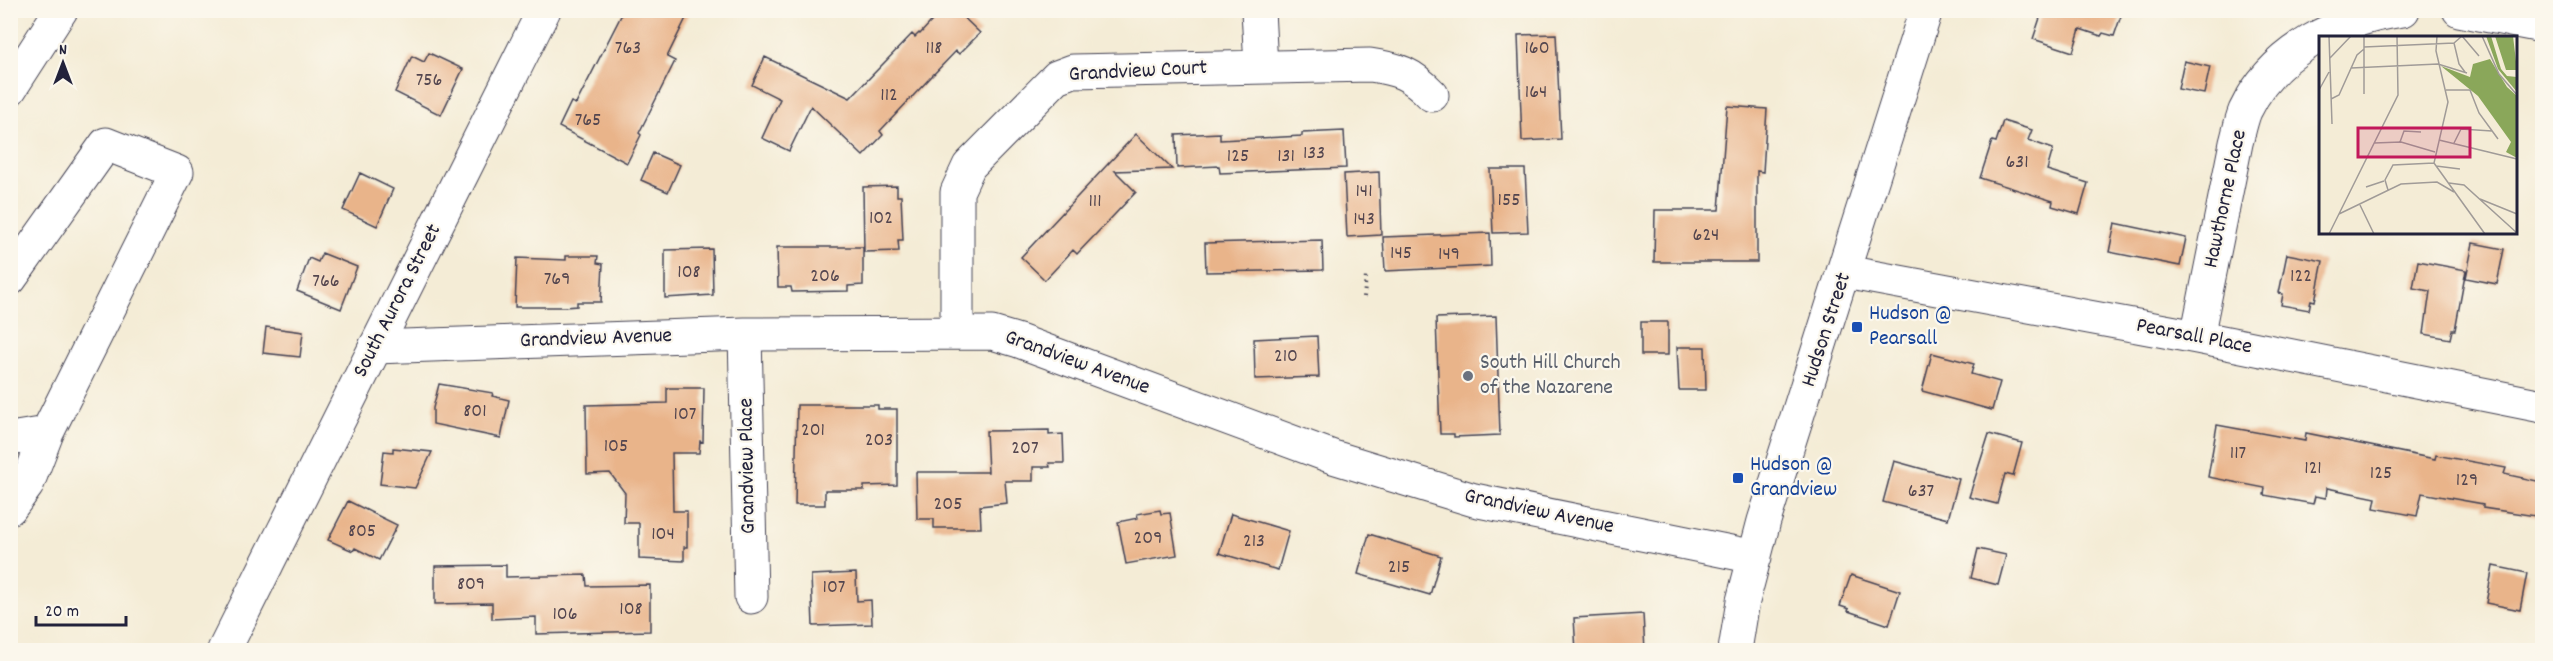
<svg xmlns="http://www.w3.org/2000/svg" width="2553" height="661" font-family="Dekko,sans-serif">
<style>
.building{fill:#e9b48a}
.lines{fill:none;stroke-linecap:round;stroke-linejoin:round}
.minor-casing{stroke:#424052;stroke-width:35}
.major-casing{stroke:#424052;stroke-width:35}
.path{stroke:#424052;stroke-width:4;stroke-dasharray:1.5 4.5;stroke-linecap:butt}
.minor{stroke:#fff;stroke-width:33}
.major{stroke:#fff;stroke-width:33}
.transit-dot{fill:#1a4fb4;stroke:#fbf7ec;stroke-width:2}
.worship-dot{fill:#6b7280;stroke:#fbf7ec;stroke-width:2}
.labels{text-anchor:middle;dominant-baseline:central;stroke-width:4.5;stroke-linejoin:round;paint-order:stroke}
.number-label{font-size:20px;fill:#54464f}
.street-label{font-size:22px;fill:#22223b;stroke:#fbf7ec}
.transit-label{font-size:22px;fill:#164399;stroke:#fbf7ec;text-anchor:start}
.worship-label{font-size:22px;fill:#5b616d;stroke:#fbf7ec;text-anchor:start}
.inset-road{fill:none;stroke:#a09b98;stroke-width:1.5}
.view{fill:#c2185b;fill-opacity:0.15;stroke:#c2185b;stroke-width:3}
.inset-edge{fill:none;stroke:#22223b;stroke-width:3}
</style>
<rect width="100%" height="100%" fill="#fbf7ec"/>
<filter id="ink" filterUnits="userSpaceOnUse"><feTurbulence type="fractalNoise" baseFrequency=".0167" numOctaves="2"/><feDisplacementMap in="SourceGraphic" scale="12" xChannelSelector="R" yChannelSelector="G"/><feConvolveMatrix kernelMatrix="1 2 1 2 8 2 1 2 1" color-interpolation-filters="sRGB"/></filter>
<filter id="wash" filterUnits="userSpaceOnUse"><feTurbulence type="fractalNoise" baseFrequency=".008" numOctaves="4" result="noise"/><feDisplacementMap in="SourceGraphic" scale="24" xChannelSelector="R" yChannelSelector="G"/><feGaussianBlur stdDeviation="1.35" result="paint"/><feColorMatrix in="noise" values="0 0 0 0 0 0 0 0 0 0 0 0 0 0 0 0 0 1.4 0 .05"/><feComposite in="paint" operator="in"/></filter>
<g filter="url(#wash)">
<rect width="100%" height="100%" fill="#f4ecd6"/>
<g id="blocks">
<path class="building" d="M624 10H690L667 57 675 61 639 133 641 135 627 163 559 127 571 102 576 104Z
M942 10H956L980 33 959 54 956 51 930 78 880 131 883 135 863 156 811 106 789 151 762 138 780 99 752 85 765 57 850 98 912 34 915 37 919 33 920 34Z
M2039 10H2123L2119 15 2121 16 2114 36 2103 33 2101 36 2080 29 2073 52 2033 39 2041 15 2039 14Z
M1556 34 1561 139 1522 141 1518 35Z
M429 53 463 69 441 115 395 92 412 56 424 62Z
M2184 61 2210 67 2204 94 2178 89Z
M1727 106 1767 109 1763 172 1757 171V262H1654L1655 210H1719Z
M2003 121 2032 130 2028 140 2053 149 2047 170 2088 183 2079 214 2052 206 2053 201 1980 178 1992 141 1996 142Z
M1344 131 1346 168 1220 173 1219 166 1177 168 1176 135 1220 133V140L1302 136V133Z
M1136 134 1172 169 1115 171 1136 192 1077 254 1073 250 1045 280 1021 257Z
M653 153 680 165 668 192 641 180Z
M1490 169H1525L1528 232 1493 233Z
M1379 172 1381 235 1347 237 1344 174Z
M360 173 393 189 377 226 343 210Z
M897 186V196H901L903 240H898L899 251 864 252 863 187Z
M2115 223 2186 238 2180 266 2109 252Z
M1490 233 1491 266 1385 271 1383 237Z
M1322 240 1323 270 1206 272 1205 243Z
M2473 243 2504 249 2497 284 2466 278Z
M777 247H863V285L848 286V291L792 292 791 287H778Z
M712 249 713 295 665 298V250Z
M322 253 357 267 341 309 297 291 309 258 318 262Z
M2287 254 2323 261 2315 301 2311 300 2309 310 2281 305 2283 294 2279 293Z
M566 256H598L597 263 603 264 601 302H577V306L565 307H515L517 258 566 260Z
M2418 261 2466 270 2455 330H2452L2450 339 2424 334 2430 291 2413 288Z
M1496 316 1500 435 1454 437V434H1440L1436 318Z
M1641 322H1668V355H1641Z
M266 327 303 332 300 357 263 353Z
M1317 336 1319 377 1255 379 1254 339Z
M1677 347H1705L1706 390H1679Z
M1932 353 1974 364 1971 374 2000 382 1992 410 1922 391Z
M439 384 493 393 492 396 509 400 501 438 433 424V408Z
M667 388H704L703 442 700 441 699 453H672L673 511H687V547H684V561L639 559V523H624L625 493 610 473 587 474 586 405 667 403Z
M797 405H878V409H897V485L864 486V490H825V505H795Z
M2217 425 2305 441 2306 433 2435 459 2436 455 2506 468 2504 474 2542 482V517L2483 508V504L2422 493 2417 516 2374 508 2376 498 2327 488 2326 498 2315 496 2313 504 2264 495 2265 488 2208 477Z
M1049 430V435L1063 434 1064 463H1049L1050 467H1033V481H1005L1007 503 980 506 981 528H934V519H917L916 472H988L986 431Z
M1989 434 2022 443 2013 476 2005 474 1997 504 1969 497Z
M393 448 432 452 415 488 380 484 384 451 393 452Z
M1894 461 1959 479 1948 519 1883 502Z
M348 501 397 525 379 560 355 548 353 551 328 540Z
M1160 510 1161 514 1170 513 1177 555 1126 564 1118 522 1138 518 1137 514Z
M1231 514 1289 531 1278 570 1219 553Z
M1369 534 1441 556 1430 595 1358 574Z
M1978 549 2006 555 1998 585 1971 578Z
M506 565V577L586 575 587 586 650 585V631L536 634V617L492 619V603L435 604V566Z
M2493 566 2527 573 2520 610 2486 603Z
M856 573 857 601 871 600 872 624 813 626 811 575Z
M1851 575 1900 591 1889 625 1848 611 1849 609 1840 606Z
M1643 614 1645 651H1576L1574 618Z"/>
</g>
</g>
<g filter="url(#ink)">
<use href="#blocks" fill-opacity="0" stroke="#424052" stroke-width="1.5"/>
<g class="lines">
<g class="minor-casing">
<path id="minor" d="M1258 10 1261 67
M2459 10 2542 26
M10 89 61 10
M1845 272 2197 337 2542 406
M10 279 106 144 177 172 47 433 27 485 10 508
M957 333V192L969 166 1057 77 1073 71 1370 65C1398 69 1411 73 1432 95
M745 334 751 597
M2197 337 2236 143C2239 132 2241 121 2245 111 2274 50 2339 19 2403 10
M375 347 745 334 992 333 1019 341 1333 457 1474 500 1755 557
M10 439 47 433
M1735 650 1743 601 1764 521 1926 10"/>
</g>
<g class="major-casing">
<path id="major" d="M224 650 544 10"/>
</g>
<path class="path" d="M1364 297 1366 276"/>
<use href="#minor" class="minor"/>
<use href="#major" class="major"/>
</g>
</g>
<g class="transit-dot">
<rect x="1851" y="321" width="12" height="12" rx="3"/>
<rect x="1732" y="472" width="12" height="12" rx="3"/>
</g>
<circle class="worship-dot" cx="1468" cy="376" r="6"/>
<g class="labels">
<g class="number-label">
<text x="628" y="49">763</text>
<text x="934" y="49">118</text>
<text x="1537" y="49">160</text>
<text x="429" y="81">756</text>
<text x="1536" y="93">164</text>
<text x="889" y="96">112</text>
<text x="588" y="121">765</text>
<text x="1314" y="154">133</text>
<text x="1238" y="157">125</text>
<text x="1286" y="157">131</text>
<text x="2017" y="163">631</text>
<text x="1364" y="192">141</text>
<text x="1509" y="201">155</text>
<text x="1095" y="202">111</text>
<text x="881" y="219">102</text>
<text x="1364" y="220">143</text>
<text x="1706" y="236">624</text>
<text x="1401" y="254">145</text>
<text x="1449" y="255">149</text>
<text x="689" y="273">108</text>
<text x="825" y="277">206</text>
<text x="2301" y="277">122</text>
<text x="557" y="280">769</text>
<text x="326" y="282">766</text>
<text x="1286" y="357">210</text>
<text x="475" y="412">801</text>
<text x="685" y="415">107</text>
<text x="813" y="431">201</text>
<text x="879" y="441">203</text>
<text x="616" y="447">105</text>
<text x="1025" y="449">207</text>
<text x="2238" y="454">117</text>
<text x="2313" y="469">121</text>
<text x="2381" y="474">125</text>
<text x="2467" y="481">129</text>
<text x="1921" y="492">637</text>
<text x="948" y="505">205</text>
<text x="362" y="532">805</text>
<text x="663" y="535">104</text>
<text x="1148" y="539">209</text>
<text x="1254" y="542">213</text>
<text x="1399" y="568">215</text>
<text x="471" y="585">809</text>
<text x="834" y="588">107</text>
<text x="631" y="610">108</text>
<text x="565" y="615">106</text>
</g>
<g class="street-label">
<text transform="translate(1138 72) rotate(-3)">Grandview Court</text>
<text transform="translate(2226 199) rotate(-78)">Hawthorne Place</text>
<text transform="translate(398 301) rotate(-63)">South Aurora Street</text>
<text transform="translate(1827 330) rotate(-72)">Hudson Street</text>
<text transform="translate(2194 337) rotate(11)">Pearsall Place</text>
<text transform="translate(596 339) rotate(-2)">Grandview Avenue</text>
<text transform="translate(1077 363) rotate(20)">Grandview Avenue</text>
<text transform="translate(748 466) rotate(-91)">Grandview Place</text>
<text transform="translate(1539 512) rotate(12)">Grandview Avenue</text>
</g>
<g class="transit-label">
<text x="1869" y="314">Hudson @<tspan x="1869" dy="25">Pearsall</tspan></text>
<text x="1750" y="465">Hudson @<tspan x="1750" dy="25">Grandview</tspan></text>
</g>
<g class="worship-label">
<text x="1480" y="363">South Hill Church<tspan x="1480" dy="25">of the Nazarene</tspan></text>
</g>
</g>
<g transform="translate(2319 36)">
<rect width="198" height="198" fill="#f4ecd6"/>
<path d="M167 0H172L182 33 188 40 198 41V56L179 33ZM176 0H194L198 34H187ZM171 23 188 51 198 60V122L187 116 192 106 159 60 122 30 151 41 154 28Z" fill="#8aa75a"/>
<path class="inset-road" d="M10 0 13 88M45 0V58M118 0 117 15 129 66 115 127 166 198M143 0 160 20M163 0 180 38 198 59M135 7 140 28 146 36M45 11 135 7 143 0M11 22 32 0M32 32 119 28 148 37M0 54 10 36M127 54H151L160 77 179 103M12 63 20 59 38 19 45 13M120 104 198 123M81 106 85 95 102 96M55 107 82 106 116 116M135 107 142 93 173 95M117 130 141 133M130 147 145 149 198 197M47 151 65 145M69 154 66 144 74 129 115 127M161 163 198 178M41 169 55 198M20 178 82 148 118 146 135 156M10 198 79 59 78 0"/>
<path class="view" d="M39 92H151V121H39Z"/>
<rect width="198" height="198" class="inset-edge"/>
</g>
<rect width="2553" height="661" fill="none" stroke="#fbf7ec" stroke-width="36"/>
<g transform="translate(63 63)" stroke="#fbf7ec" stroke-width="4.5" paint-order="stroke">
<path d="M0-4.5L10 22L0 15L-10 22Z" fill="#22223b"/>
<text y="-9" font-size="16" font-weight="bold" text-anchor="middle" fill="#22223b">N</text>
</g>
<path d="M36 616v9h90v-9" fill="none" stroke="#22223b" stroke-width="3"/>
<text x="45" y="616" font-size="18" fill="#22223b" stroke="#fbf7ec" stroke-width="4.5" paint-order="stroke">20 m</text>
</svg>
